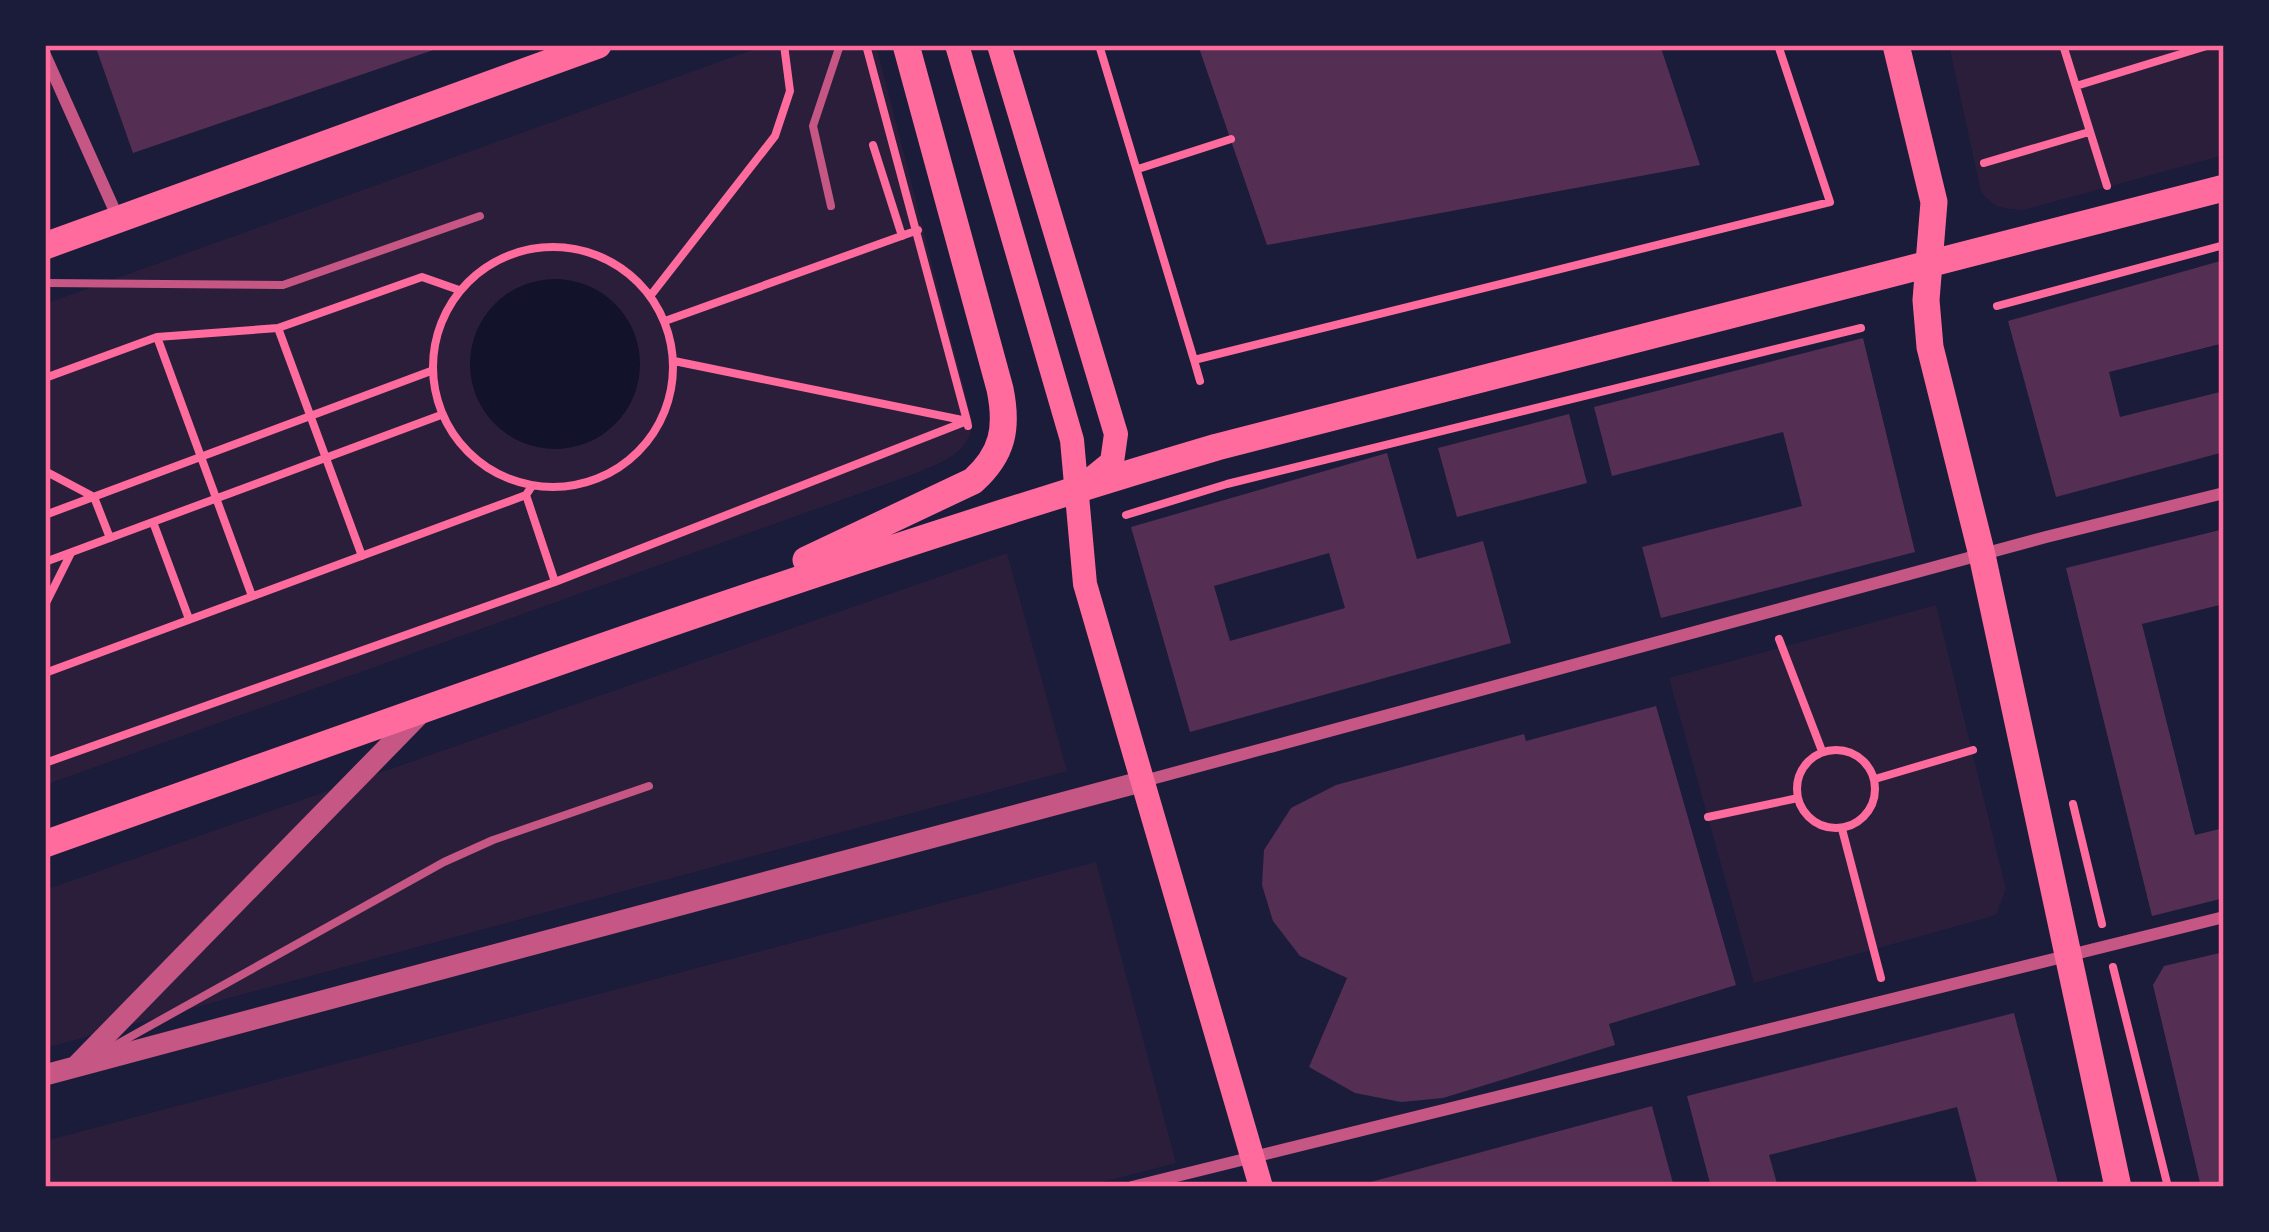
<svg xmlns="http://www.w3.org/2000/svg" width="2269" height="1232" font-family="Commissioner,sans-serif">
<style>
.green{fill:#2a1e3b}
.water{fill:#12122b}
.building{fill:#542f53;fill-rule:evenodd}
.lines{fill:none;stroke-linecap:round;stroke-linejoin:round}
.path{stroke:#ff6b9d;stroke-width:8}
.service{stroke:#c65784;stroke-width:8}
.minor{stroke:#c65784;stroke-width:12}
.tertiary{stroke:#c65784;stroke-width:21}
.secondary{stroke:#ff6b9d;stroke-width:24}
.primary{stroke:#ff6b9d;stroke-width:27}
.neatline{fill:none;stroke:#ff6b9d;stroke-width:4.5}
</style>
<rect width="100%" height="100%" fill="#1b1b3a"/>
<path class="green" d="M766 45H873L878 53 973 423C967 457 940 462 911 475L45 785V304Z
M1949 45H2224V155L2024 210C2005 209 1993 208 1981 192Z
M1007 553 1067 771 45 1048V890Z
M1936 605 2006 889 1996 915 1754 983 1669 678Z
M1096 862 1176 1163 1083 1187H45V1141Z"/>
<path class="water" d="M470 364a85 85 0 1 1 170 0a85 85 0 1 1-170 0Z"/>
<path class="building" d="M95 45H445V46L133 153Z
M1198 45H1660L1700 165 1267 245Z
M2224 260V343L2109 372 2120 417 2224 391V452L2056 497 2008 321Z
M1863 338 1915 552 1661 618 1642 547 1802 506 1783 432 1612 476 1594 407Z
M1569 414 1587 483 1457 517 1438 448Z
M1387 453 1417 559 1483 541 1511 643 1190 732 1131 527ZM1329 553 1345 608 1230 641 1214 586Z
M2224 529V604L2142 624 2195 835 2224 828V898L2152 916 2066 568Z
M1656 706 1736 985 1609 1024 1615 1045 1443 1098 1401 1102 1355 1093 1309 1067 1347 978 1300 956 1273 921 1262 885 1264 850 1291 808 1336 785 1524 734 1526 741Z
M2224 952V1187H2201L2153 985 2164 966Z
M2014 1013 2059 1187H1978L1957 1107 1769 1155 1778 1187H1711L1687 1096Z
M1652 1106 1674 1187H1356V1186Z"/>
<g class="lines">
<path class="path" d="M1099 45 1194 360 1830 202 1778 45
M2063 45 2107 186
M2076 86 2210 45
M873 145 902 236
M1984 163 2089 132
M1138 169 1231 139
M433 367a120 120 0 1 1 240 0a120 120 0 1 1-240 0Z
M651 295 775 136 790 91 784 45
M1997 306 2224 245
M665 321 918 230
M278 328 362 556
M157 337 252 596
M1194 360 1200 381
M674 361 967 421 866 45
M45 378 157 337 278 328 422 277 459 290
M45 471 94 497 110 538
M526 495 555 582
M45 515 431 371
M1126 515 1227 484 1861 328
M153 522 189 619
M45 562 441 415
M45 605 71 553
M1779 639 1822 751
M45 673 526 495 532 486
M1797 789a39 39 0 1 1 78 0a39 39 0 1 1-78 0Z
M45 763 555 582 967 421 968 426
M1875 779 1973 750
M2073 804 2102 924
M1708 817 1798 798
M1842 829 1881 978
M2113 967 2168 1187"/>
<path class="service" d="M831 206 813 126 840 45
M45 283 283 285 480 216
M105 1051 444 862 493 840 649 786"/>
<path class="minor" d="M45 55 118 218
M1144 781 2046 537 2224 493
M1132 1187 2224 917"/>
<path class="tertiary" d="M77 1065 420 714
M45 1075 1144 781"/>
<path class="secondary" d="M957 45 1072 440 1085 584 1261 1187
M999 45 1116 434 1112 462 1085 484"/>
<path class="primary" d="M1896 45 1934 202 1926 300 1930 347 1982 555 2118 1187
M45 246 598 45
M806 560 973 481C1003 454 1008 428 1000 389L906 45
M45 844C434 706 821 564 1217 447L2224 188"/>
</g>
<rect width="2269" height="1232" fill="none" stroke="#1b1b3a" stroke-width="96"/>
<rect x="48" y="48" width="2173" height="1136" class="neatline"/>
</svg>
